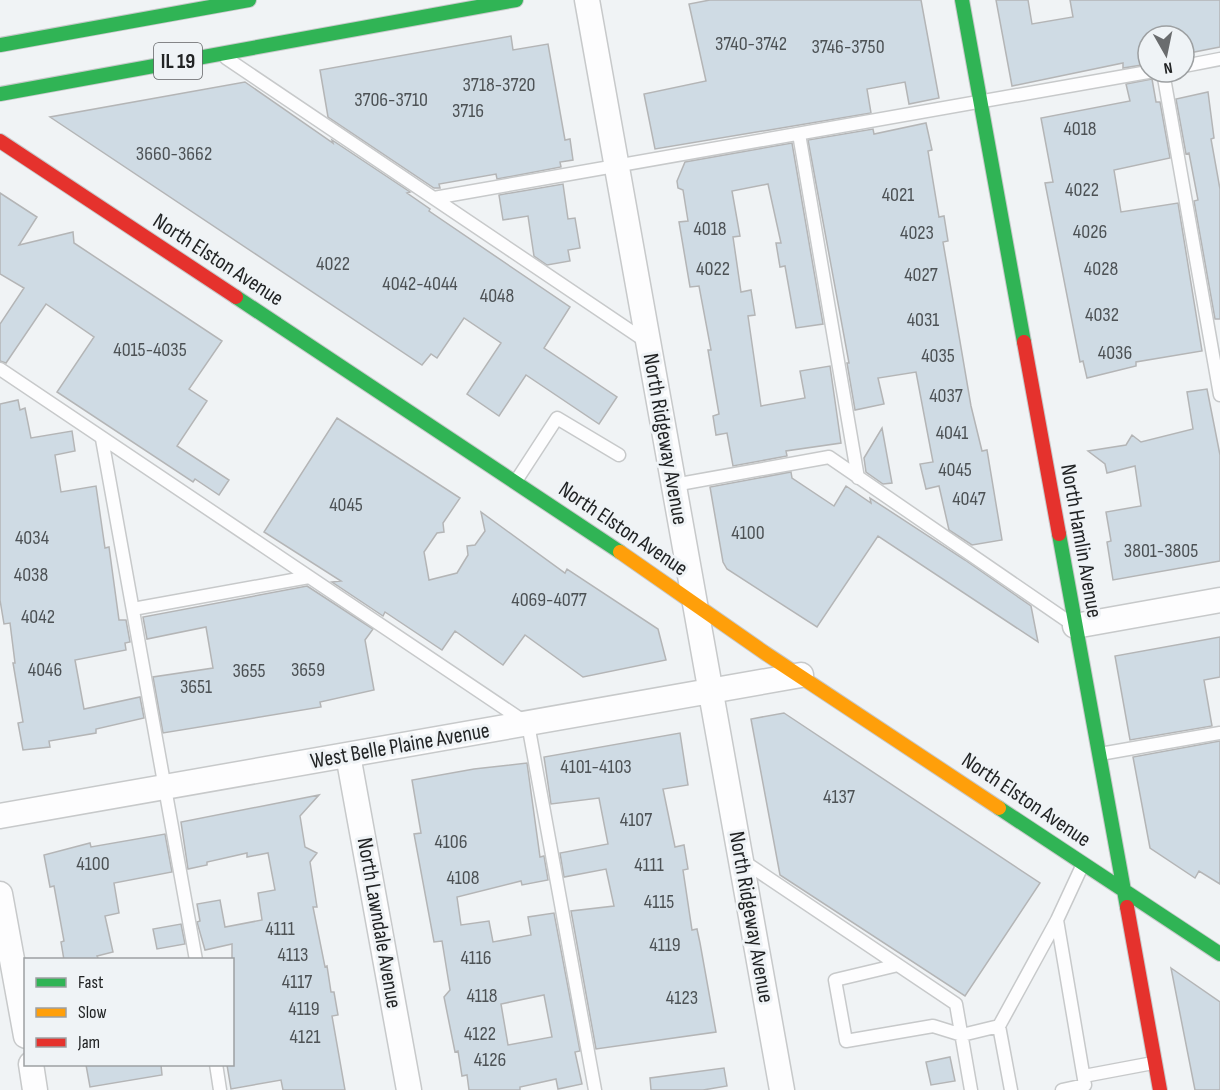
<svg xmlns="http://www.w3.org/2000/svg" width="1220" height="1090" font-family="'Sofia Sans Condensed',sans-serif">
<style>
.building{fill:#cfdbe4;stroke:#b4b5b6;stroke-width:1.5;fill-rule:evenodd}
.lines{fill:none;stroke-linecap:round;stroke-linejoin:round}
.lane-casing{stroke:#c7c9ca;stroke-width:15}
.street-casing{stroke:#c7c9ca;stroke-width:27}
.fast-casing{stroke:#c7c9ca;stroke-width:16}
.slow-casing{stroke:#c7c9ca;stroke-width:16}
.jam-casing{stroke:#c7c9ca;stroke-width:16}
.lane{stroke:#fdfdfe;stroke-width:12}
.street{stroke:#fdfdfe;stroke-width:24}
.fast{stroke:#30b455;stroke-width:14}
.slow{stroke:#ff9f0a;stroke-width:14}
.jam{stroke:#e5322d;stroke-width:14}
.labels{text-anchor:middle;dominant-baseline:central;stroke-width:6;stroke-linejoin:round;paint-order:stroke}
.number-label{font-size:20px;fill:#4d5255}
.shield{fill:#eff3f6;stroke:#606264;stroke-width:1.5}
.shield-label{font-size:21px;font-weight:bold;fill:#222425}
.street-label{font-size:22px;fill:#222425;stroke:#eff3f6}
</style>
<rect width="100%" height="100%" fill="#f0f3f5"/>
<path class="building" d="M710 0H921L939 98 909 104 905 82 867 89 871 113 655 149 644 94 706 81 689 4Z
M996 0H1028L1032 24 1073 17 1070 0H1220V47L1184 54V36H1148V64L1123 68V63L1012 86Z
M511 36 513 50 548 44 565 140 570 139 573 160 560 162 561 167 497 179 496 174 439 184 440 188H434L328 117 320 70Z
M1152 79 1156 102H1160L1170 158 1114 170 1121 212 1178 203 1202 351 1136 362V366L1087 378 1083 361 1080 362 1045 183 1053 182 1041 118 1130 101 1126 84Z
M245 82 333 143 332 140 410 192 407 193 430 209 429 211 570 307 544 348 617 397 599 424 526 375 499 416 467 394 501 343 464 318 437 358 431 354 422 365 50 117Z
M1208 92 1214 138 1211 139 1220 189V319H1215L1194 201 1198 200 1189 153 1186 154 1176 99Z
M926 123 932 150 928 151 939 217 944 216 948 241 943 242 971 406 982 451 987 450 1002 540 972 545 949 530 939 486 926 489 920 464 933 462 916 372 878 378 884 404 855 410 847 363H849L808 140 873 129 874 134Z
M792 143 823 324 796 328 785 266 780 267 776 243H781L768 184 732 191 740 236 733 237 741 292 751 290 755 315 748 316 761 406 805 398 800 371 830 366 841 443 786 451 787 456 733 466 727 433 716 435 713 416 719 414 708 350H711L699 286 690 287 679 222 688 221 683 190 678 188 677 181 685 162Z
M563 184 568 219 575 218 580 248 568 250 570 261 547 265 534 256 528 216 503 220 499 195Z
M0 193 37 217 19 245 73 232 74 243 222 341 189 389 207 401 177 446 229 480 219 495 195 479 193 482 57 392 94 337 46 304 6 363 0 361V324L24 288 0 274Z
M1207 389 1220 455V561L1113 580 1107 542 1111 541 1106 512 1141 506 1135 466 1107 473 1105 464 1088 451 1126 445 1132 435 1141 442 1193 429 1187 392Z
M18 400 20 410 25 408 31 438 72 431 75 451 55 455 61 492 96 486 105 548 109 547 119 620H126L130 642 125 643 126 650 75 660 84 709 140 697 144 718 96 729V733L49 741 50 747 23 750 18 723 23 722 13 663H15L10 623 4 624 0 600V404Z
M337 418 460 498 443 523 444 532 437 533 424 552 429 580 457 573 468 555 467 546 475 545 485 531 481 512 565 573 567 569 658 629 666 660 583 677 525 635 503 665 455 631 442 650 385 612 383 616 332 582 341 581 264 532Z
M882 428 892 483 883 484 866 472 864 458Z
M791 472 792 478 834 506 846 486 871 503 870 498 965 560 1031 606 1038 642 878 536 817 627 727 569 723 562 710 487Z
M307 586 373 629 365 640 374 690 320 702 321 707 163 733 153 677 213 668 206 627 147 639 143 617Z
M1220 637V677L1204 680 1212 726 1130 740 1115 656Z
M784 713 1040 883 965 996 780 875 751 719Z
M680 733 688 785 663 789 675 847 684 845 688 869 683 870 692 930 697 929 700 943 716 1032 596 1049 571 911 614 906 606 869 564 877 560 853 608 844 599 798 551 804 544 757Z
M1220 741V884L1199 871 1195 878 1150 848 1133 757Z
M527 763 540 857 544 856 548 880 522 885 521 881 457 897 461 925 489 921 493 942 531 935 528 917 554 913 580 1051 575 1052 582 1084 558 1089 556 1079 520 1087V1090H469L467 1075 462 1076 458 1051 455 1052 444 997 450 990 442 941 434 942 414 834 421 833 412 780 474 769ZM544 995 552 1037 508 1045 501 1004Z
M319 795 300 816 305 847 317 853 310 862 317 907H313L325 967 327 966 331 992H334L338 1015 332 1016 345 1090H283L281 1080 231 1089 227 1065H232V944L205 950 197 922 200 921 197 904 220 900 225 927 262 920 258 893 275 890 268 853 247 857V853L207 862V865L188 869 181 822Z
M165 834 172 872 114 883 119 913 105 916 113 952 97 956 99 960H64L61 942 64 941 54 886 50 887 44 855 90 843 91 847Z
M181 924 185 944 157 949 153 929Z
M1171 968 1220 1002V1090H1195Z
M950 1057 955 1081 931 1085 926 1062Z
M86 1065H161L162 1075 90 1087Z
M724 1068 727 1086 703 1090H651L650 1078Z"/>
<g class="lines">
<g class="lane-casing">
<path id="lane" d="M226 58 647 342
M1184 66 1220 59
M1163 72 1220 395
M799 134 858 478
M434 198 1148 72
M0 369 528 724 595 1090
M102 439 196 960
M516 481 557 418 619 455
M674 485 829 457 1069 622
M133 609 309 577
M1100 754 1220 733
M743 861 956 1004 971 1090
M1057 920 1085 1085 1062 1090
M898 965 835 980 846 1041 933 1026 962 1035 999 1026 1057 920 1083 864
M999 1026 1011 1090
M216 1064 220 1090
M1084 1076 1153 1063"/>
</g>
<g class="street-casing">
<path id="street" d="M587 0 782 1090
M1075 626 1220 600
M348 755 409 1090
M0 816 801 675
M0 894 26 1036
M31 1064 35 1090"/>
</g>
<g class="fast-casing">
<path id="fast" d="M962 0 1024 342
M0 45 249 0
M0 94 516 0
M236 297 620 552
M1059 534 1127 907
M999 808 1220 954"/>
</g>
<g class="slow-casing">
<path id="slow" d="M620 552 765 653 999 808"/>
</g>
<g class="jam-casing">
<path id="jam" d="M0 141 236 297
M1024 342 1059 534
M1127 907 1160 1090"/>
</g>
<use href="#lane" class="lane"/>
<use href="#street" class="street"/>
<use href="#fast" class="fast"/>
<use href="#slow" class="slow"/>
<use href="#jam" class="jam"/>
</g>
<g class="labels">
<g class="number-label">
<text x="751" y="44">3740-3742</text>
<text x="848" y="47">3746-3750</text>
<text x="499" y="85">3718-3720</text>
<text x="391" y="100">3706-3710</text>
<text x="468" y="111">3716</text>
<text x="1080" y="129">4018</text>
<text x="174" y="154">3660-3662</text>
<text x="1082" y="190">4022</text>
<text x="898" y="195">4021</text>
<text x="710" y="229">4018</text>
<text x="1090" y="232">4026</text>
<text x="917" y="233">4023</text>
<text x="333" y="264">4022</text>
<text x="713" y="269">4022</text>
<text x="1101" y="269">4028</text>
<text x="921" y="275">4027</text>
<text x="420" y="284">4042-4044</text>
<text x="497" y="296">4048</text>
<text x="1102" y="315">4032</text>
<text x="923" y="320">4031</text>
<text x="150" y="350">4015-4035</text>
<text x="1115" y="353">4036</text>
<text x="938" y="356">4035</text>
<text x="946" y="396">4037</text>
<text x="952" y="433">4041</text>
<text x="955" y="470">4045</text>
<text x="969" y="499">4047</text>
<text x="346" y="505">4045</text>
<text x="748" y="533">4100</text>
<text x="32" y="538">4034</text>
<text x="1161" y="551">3801-3805</text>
<text x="31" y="575">4038</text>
<text x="549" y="600">4069-4077</text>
<text x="38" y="617">4042</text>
<text x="45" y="670">4046</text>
<text x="308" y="670">3659</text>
<text x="249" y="671">3655</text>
<text x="196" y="687">3651</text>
<text x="596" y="767">4101-4103</text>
<text x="839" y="797">4137</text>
<text x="636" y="820">4107</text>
<text x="451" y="842">4106</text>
<text x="93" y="864">4100</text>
<text x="649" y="865">4111</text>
<text x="463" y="878">4108</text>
<text x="659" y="902">4115</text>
<text x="280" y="929">4111</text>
<text x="665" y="945">4119</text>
<text x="293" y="955">4113</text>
<text x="476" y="958">4116</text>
<text x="297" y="982">4117</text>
<text x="482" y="996">4118</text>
<text x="682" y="998">4123</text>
<text x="304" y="1009">4119</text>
<text x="480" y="1034">4122</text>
<text x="305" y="1037">4121</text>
<text x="490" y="1060">4126</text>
</g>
<rect class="shield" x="154" y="43" width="48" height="36" rx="4.5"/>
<g class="shield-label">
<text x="178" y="61">IL 19</text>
</g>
<g class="street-label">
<text transform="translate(218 260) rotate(33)">North Elston Avenue</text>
<text transform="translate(665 439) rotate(80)">North Ridgeway Avenue</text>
<text transform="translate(623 529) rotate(34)">North Elston Avenue</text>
<text transform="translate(1081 541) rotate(80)">North Hamlin Avenue</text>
<text transform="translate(400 746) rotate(-10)">West Belle Plaine Avenue</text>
<text transform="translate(1026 800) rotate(34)">North Elston Avenue</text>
<text transform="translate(751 917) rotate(80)">North Ridgeway Avenue</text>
<text transform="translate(379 923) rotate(80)">North Lawndale Avenue</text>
</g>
</g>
<rect x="24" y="958" width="210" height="108" fill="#eff3f6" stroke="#9da0a2" stroke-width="1.5"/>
<rect x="36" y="978" width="30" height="9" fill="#30b455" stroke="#9da0a2" stroke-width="1.5"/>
<text x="78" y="988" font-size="18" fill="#222425">Fast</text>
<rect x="36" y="1008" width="30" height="9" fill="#ff9f0a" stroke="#9da0a2" stroke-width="1.5"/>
<text x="78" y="1018" font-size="18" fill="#222425">Slow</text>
<rect x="36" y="1038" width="30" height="9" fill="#e5322d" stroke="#9da0a2" stroke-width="1.5"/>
<text x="78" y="1048" font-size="18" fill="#222425">Jam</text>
<g transform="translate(1166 54) rotate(171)"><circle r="28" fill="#eff3f6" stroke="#9da0a2" stroke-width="1.5"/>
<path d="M0-4.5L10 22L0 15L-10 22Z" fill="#6a6c6e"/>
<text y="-9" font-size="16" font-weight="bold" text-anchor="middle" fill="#222425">N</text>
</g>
</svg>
